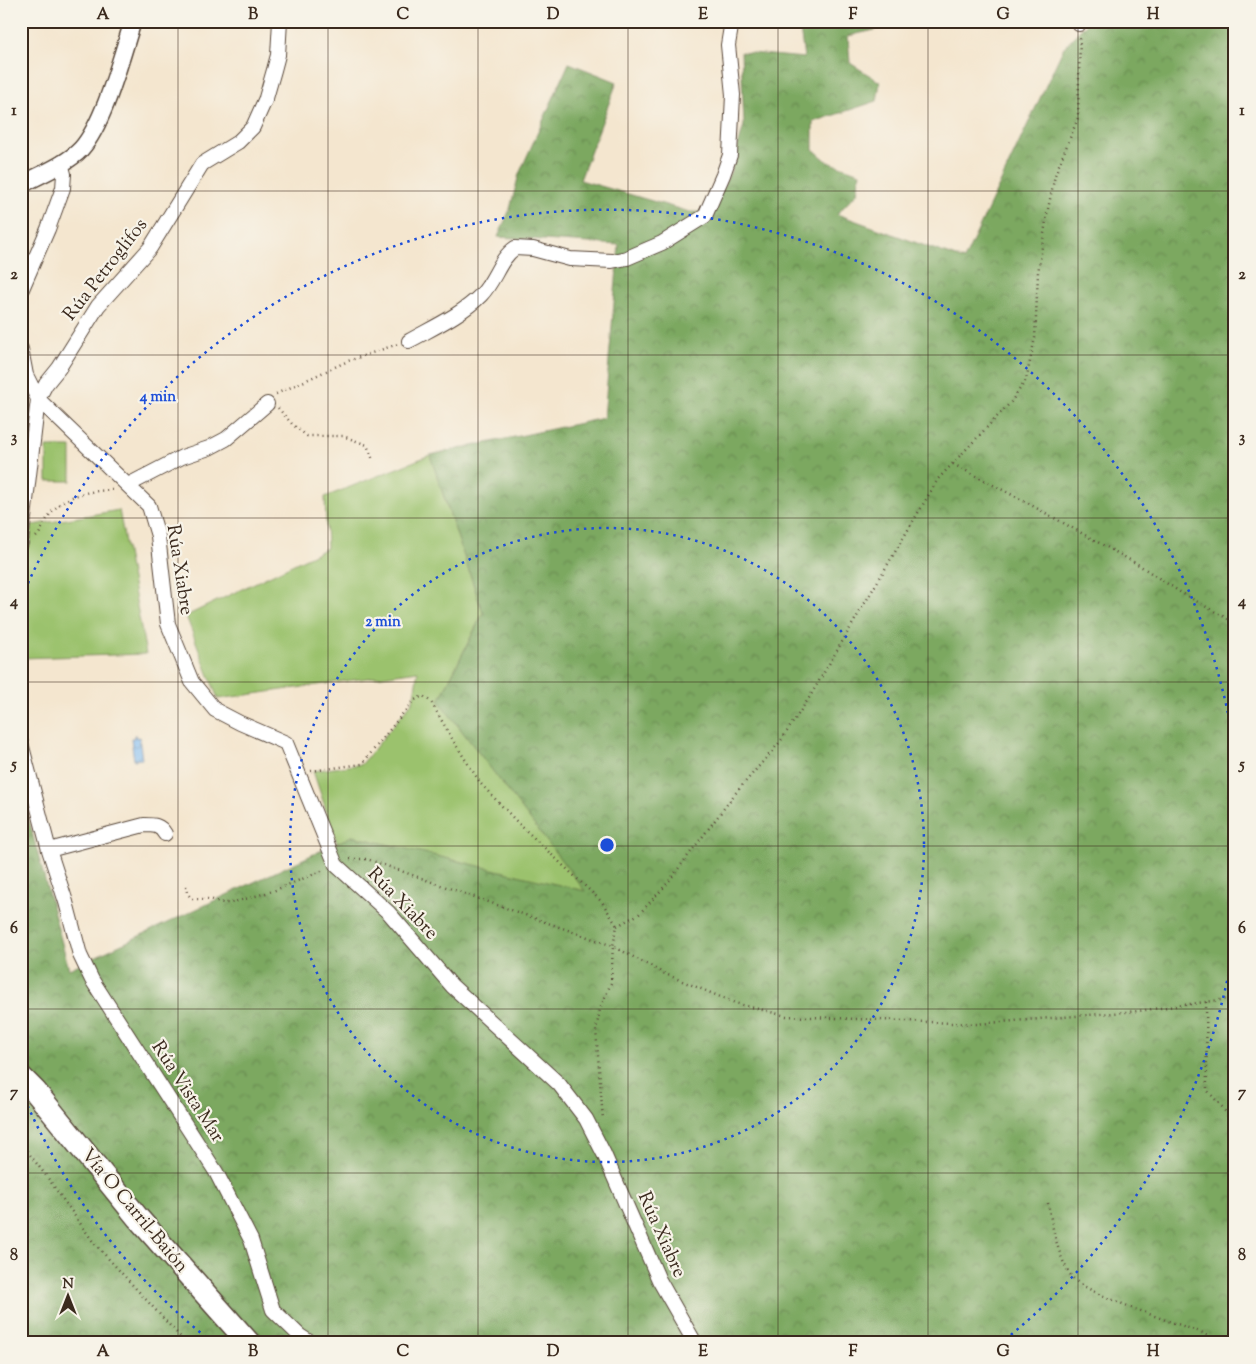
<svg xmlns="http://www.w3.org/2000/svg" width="1256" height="1364" font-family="'Sorts Mill Goudy',serif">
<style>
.green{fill:#9bc26d;stroke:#6b7646}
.forest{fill:url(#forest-crowns);stroke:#5c693f}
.water{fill:url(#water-waves);stroke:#5e7489}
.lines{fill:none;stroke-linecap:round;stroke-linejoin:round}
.minor-casing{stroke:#574639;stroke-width:16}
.tertiary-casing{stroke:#574639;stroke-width:19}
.trunk-casing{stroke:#574639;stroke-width:25}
.path{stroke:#574639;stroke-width:2.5;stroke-dasharray:1 4;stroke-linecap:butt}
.minor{stroke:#fff;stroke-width:14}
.tertiary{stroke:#fff;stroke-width:16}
.trunk{stroke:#fff;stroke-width:22}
.grid{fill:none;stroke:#3b2a1e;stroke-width:1;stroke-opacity:0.55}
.ring{fill:none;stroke:#1d4ed8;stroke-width:2.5;stroke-dasharray:2.5 5}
.labels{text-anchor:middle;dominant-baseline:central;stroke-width:4.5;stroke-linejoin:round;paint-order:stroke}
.street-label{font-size:19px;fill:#3b2a1e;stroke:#f7f3e8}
.centre{fill:#1d4ed8;stroke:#f7f3e8;stroke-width:2.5}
.ring-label{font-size:15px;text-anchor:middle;font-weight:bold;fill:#1d4ed8;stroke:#f7f3e8;stroke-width:4.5;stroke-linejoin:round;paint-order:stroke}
.neatline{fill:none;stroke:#3b2a1e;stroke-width:2}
.grid-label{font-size:16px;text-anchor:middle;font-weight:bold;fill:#3b2a1e}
</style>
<defs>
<pattern id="forest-crowns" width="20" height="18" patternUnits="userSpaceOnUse" patternTransform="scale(1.25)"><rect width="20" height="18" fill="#7ca860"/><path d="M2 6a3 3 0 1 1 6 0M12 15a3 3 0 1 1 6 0" fill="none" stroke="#67894f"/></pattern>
<pattern id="water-waves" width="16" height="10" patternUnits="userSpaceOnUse" patternTransform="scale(1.25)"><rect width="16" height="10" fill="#82bdf4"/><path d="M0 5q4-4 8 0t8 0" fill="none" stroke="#6c9ac5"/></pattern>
</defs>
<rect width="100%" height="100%" fill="#f7f3e8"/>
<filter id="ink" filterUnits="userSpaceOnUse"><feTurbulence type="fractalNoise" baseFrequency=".02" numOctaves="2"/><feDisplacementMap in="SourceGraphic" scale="10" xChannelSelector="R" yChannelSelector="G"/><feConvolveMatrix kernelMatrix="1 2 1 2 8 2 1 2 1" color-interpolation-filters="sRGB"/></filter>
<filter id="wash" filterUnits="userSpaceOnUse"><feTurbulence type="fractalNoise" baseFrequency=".0096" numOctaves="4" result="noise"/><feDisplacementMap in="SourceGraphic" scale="20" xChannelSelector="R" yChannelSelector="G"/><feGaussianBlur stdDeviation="1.12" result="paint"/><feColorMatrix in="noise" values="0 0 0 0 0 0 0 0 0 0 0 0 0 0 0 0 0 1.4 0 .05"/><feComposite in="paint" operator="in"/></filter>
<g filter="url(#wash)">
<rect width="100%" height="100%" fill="#f4e6cf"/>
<path class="green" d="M47 447H71V481H47Z
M430 455 483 613 439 701 586 892 352 836 338 846 313 771 362 764 413 701 418 671 218 699 186 616 327 548 325 497Z
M119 510 146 654 21 658V527Z"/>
<path class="forest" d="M799 21H914L848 36 850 63 880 82 877 101 813 122V149L828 162 860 173 857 193 837 214 964 260 1064 47 1089 21H1235V1343H21V791L69 969 352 836 585 891 439 701 483 613 430 455 604 418 619 245 498 237 510 209 519 174 569 63 617 82 580 180 690 212H711L731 171 744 125 741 52 804 58Z"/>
<path class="water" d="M134 735H136V738L139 737 142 759 134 760 131 738H134Z"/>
</g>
<g filter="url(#ink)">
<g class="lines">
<g class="minor-casing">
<path id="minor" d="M1079 21V24
M21 291 48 229 63 188 64 174 61 163
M409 341C434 327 461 315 481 295 495 281 499 259 515 248L533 249 570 259 612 261 627 258 662 243 705 216 723 175 730 155 733 95 728 45 732 21
M21 349 26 375 38 399 149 506 158 536 168 624 192 682 215 710 240 723 286 743 336 865 389 913 452 986 559 1084 586 1119 604 1154 659 1280 695 1343
M128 485 182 457 209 448 226 439 267 404
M21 543 38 399 46 384 59 368 98 306 150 248 202 164 238 142 253 127 266 98 274 70 278 55 280 21
M21 743 49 850 66 902 80 955 92 980 216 1172 251 1240 273 1310 300 1336 311 1343
M49 850 144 825C154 825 160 825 165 834"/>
</g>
<g class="tertiary-casing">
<path id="tertiary" d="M21 185C39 175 67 164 81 149 105 122 121 57 133 21"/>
</g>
<g class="trunk-casing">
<path id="trunk" d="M21 1077 35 1091 138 1218 249 1343"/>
</g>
<path class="path" d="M276 394 348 361 398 344
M278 408 293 425 307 436H343L367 445 373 460
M953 464 1022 500 1139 565 1180 592 1235 623
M36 537 39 534C43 527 46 519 51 513 65 494 90 491 112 490
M311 771 362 764 413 701 423 696 431 702 454 742 481 784 518 823 602 902 617 926 613 946 663 973 735 1003 786 1016 976 1024 1138 1011 1235 998
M350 859H367L613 946 611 983 600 1009 596 1030 603 1120
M186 886 187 893 192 899H210L223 903H231L273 891 324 870
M617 926 639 914 666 885 734 795 780 742 809 698 938 479 1011 402 1026 380 1035 338 1038 273 1047 214 1055 175 1078 118 1080 36
M1206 1002 1207 1090 1223 1108 1235 1127
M21 1143 50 1181 94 1243 186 1343
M1048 1203C1052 1226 1058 1258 1072 1277 1085 1294 1178 1324 1203 1333L1218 1343"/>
<use href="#minor" class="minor"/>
<use href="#tertiary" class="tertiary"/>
<use href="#trunk" class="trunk"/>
</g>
</g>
<path class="grid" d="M178 21V1343M328 21V1343M478 21V1343M628 21V1343M778 21V1343M928 21V1343M1078 21V1343M21 191H1235M21 355H1235M21 518H1235M21 682H1235M21 846H1235M21 1009H1235M21 1173H1235"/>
<g class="ring">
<circle cx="607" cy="845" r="317"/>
<path d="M1234 944A635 635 0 0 1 1002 1342M212 1342A635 635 0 0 1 22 1093M22 597A635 635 0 0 1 1234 746"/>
</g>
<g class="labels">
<g class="street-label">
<text transform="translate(106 270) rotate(-52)">Rúa Petroglifos</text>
<text transform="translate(179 570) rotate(81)">Rúa Xiabre</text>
<text transform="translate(402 904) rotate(46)">Rúa Xiabre</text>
<text transform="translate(187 1092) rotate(57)">Rúa Vista Mar</text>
<text transform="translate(134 1211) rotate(50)">Vía O Carril-Baión</text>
<text transform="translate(661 1235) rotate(66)">Rúa Xiabre</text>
</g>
</g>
<circle cx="607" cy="845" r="8" class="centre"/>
<g class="ring-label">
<text x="158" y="401">4 min</text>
<text x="383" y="626">2 min</text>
</g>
<rect width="1256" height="1364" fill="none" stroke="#f7f3e8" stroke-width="55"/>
<g transform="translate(68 1296)" stroke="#f7f3e8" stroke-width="4" paint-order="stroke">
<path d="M0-4L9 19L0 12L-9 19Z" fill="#3b2a1e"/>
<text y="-8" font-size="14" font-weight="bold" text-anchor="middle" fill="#3b2a1e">N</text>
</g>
<rect x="28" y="28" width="1200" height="1308" class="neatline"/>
<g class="grid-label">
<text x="103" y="19">A</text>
<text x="253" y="19">B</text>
<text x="403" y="19">C</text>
<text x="553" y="19">D</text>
<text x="703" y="19">E</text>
<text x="853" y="19">F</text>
<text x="1003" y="19">G</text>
<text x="1153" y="19">H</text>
<text x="14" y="115">1</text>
<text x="1242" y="115">1</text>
<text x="14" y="279">2</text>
<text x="1242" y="279">2</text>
<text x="14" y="442">3</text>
<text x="1242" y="442">3</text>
<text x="14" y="606">4</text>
<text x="1242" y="606">4</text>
<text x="14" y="769">5</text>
<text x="1242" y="769">5</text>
<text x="14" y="933">6</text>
<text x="1242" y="933">6</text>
<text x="14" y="1097">7</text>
<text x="1242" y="1097">7</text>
<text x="14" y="1260">8</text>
<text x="1242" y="1260">8</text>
<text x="103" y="1356">A</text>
<text x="253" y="1356">B</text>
<text x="403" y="1356">C</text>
<text x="553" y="1356">D</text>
<text x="703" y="1356">E</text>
<text x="853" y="1356">F</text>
<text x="1003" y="1356">G</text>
<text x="1153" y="1356">H</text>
</g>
</svg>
